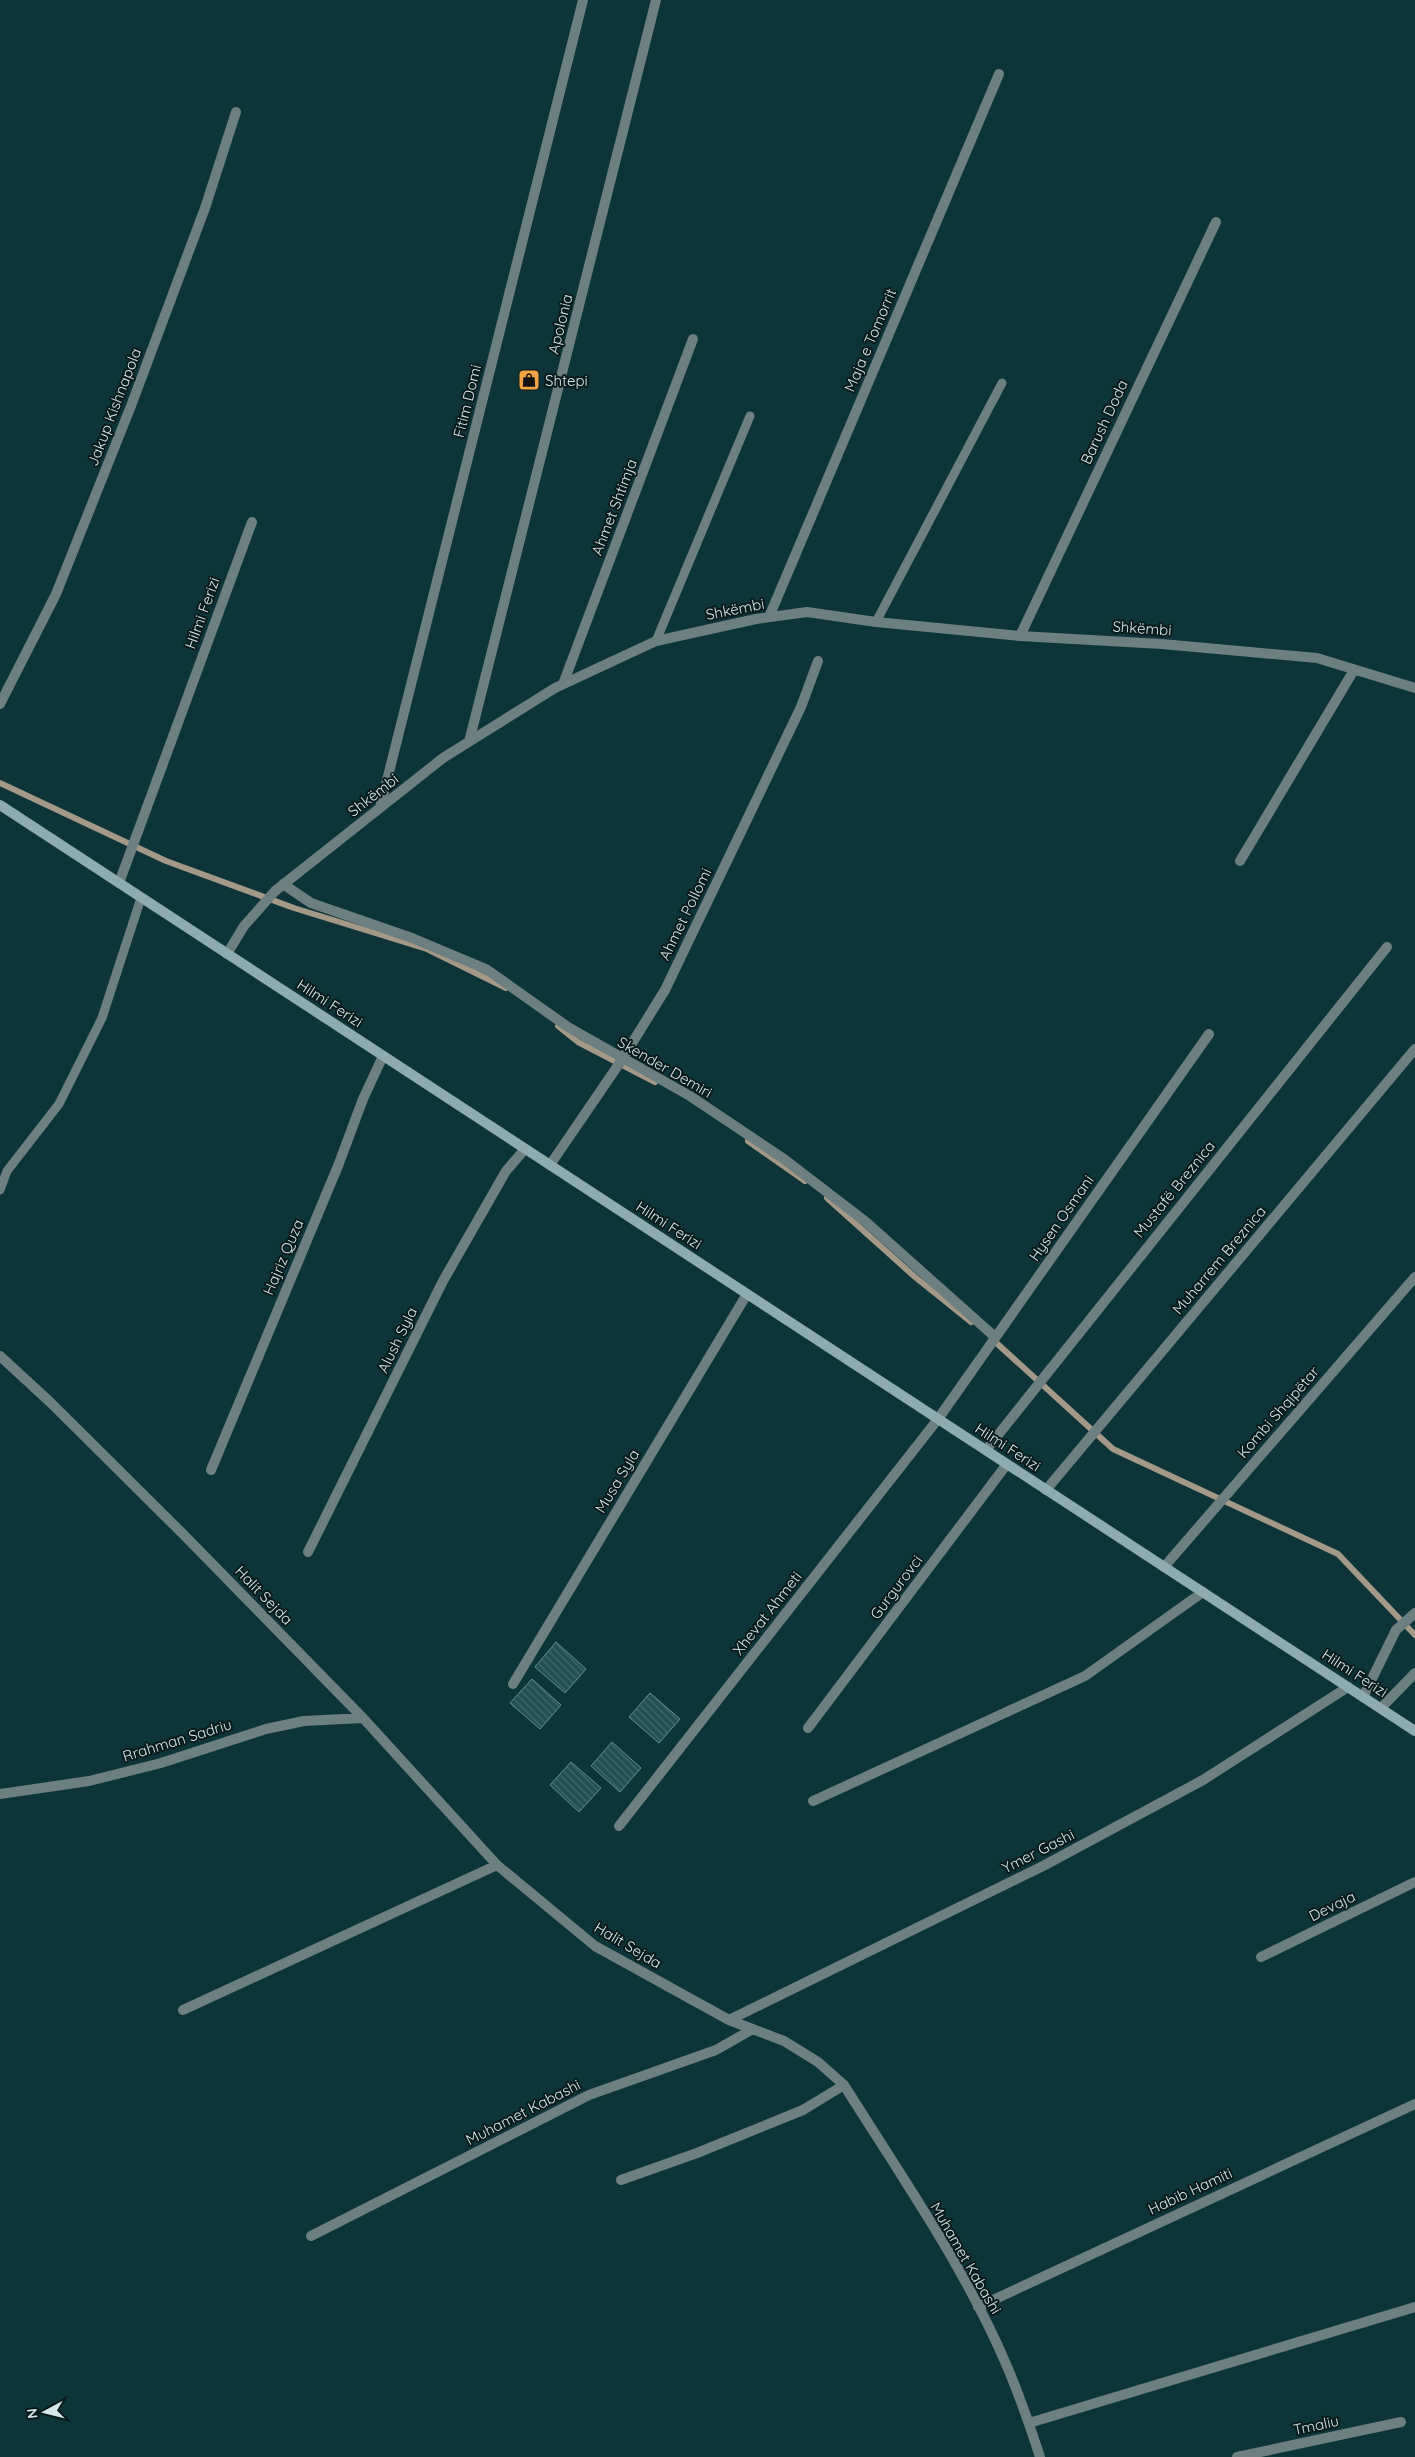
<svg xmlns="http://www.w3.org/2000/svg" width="1415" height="2457" font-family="Quicksand,sans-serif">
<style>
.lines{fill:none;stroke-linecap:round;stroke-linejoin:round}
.stream{stroke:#a49887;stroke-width:6}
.building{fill:url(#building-back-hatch);stroke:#668d91}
.lane{stroke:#6c7f81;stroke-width:9}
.street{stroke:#6c7f81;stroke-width:10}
.secondary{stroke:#8eacb0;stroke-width:10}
.labels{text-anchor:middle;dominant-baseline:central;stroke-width:4;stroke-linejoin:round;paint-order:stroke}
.street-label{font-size:15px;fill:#d4e8eb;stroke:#0a1a1b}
.poi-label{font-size:15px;fill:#d4e8eb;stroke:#0a1a1b;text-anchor:start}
</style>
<defs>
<pattern id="building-back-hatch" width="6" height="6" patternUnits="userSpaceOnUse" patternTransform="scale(1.25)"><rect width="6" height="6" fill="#224f54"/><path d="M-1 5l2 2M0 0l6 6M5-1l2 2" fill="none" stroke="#41686d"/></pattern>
</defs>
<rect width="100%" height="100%" fill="#0d3539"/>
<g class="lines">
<path class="stream" d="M0 783 166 861 294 908 427 949 506 988
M558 1026 578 1042 655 1082
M748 1141 805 1181
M827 1198 915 1277 971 1322
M992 1339 1113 1449 1338 1554 1415 1635"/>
</g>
<path class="building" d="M556 1642 586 1669 565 1693 535 1667Z
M532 1679 561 1705 540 1729 510 1703Z
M650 1693 680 1719 659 1743 629 1717Z
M612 1742 641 1768 620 1792 591 1766Z
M571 1762 601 1788 579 1812 550 1785Z"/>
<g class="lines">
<path class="lane" d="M876 622 1002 383
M656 641 750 416
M0 1190 7 1171 59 1104 102 1018 141 898"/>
<path class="street" d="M769 617 999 74
M1020 636 1216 222
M563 684 693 339
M0 704 56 594 131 406 205 208 236 112
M469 742 656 0
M380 808 583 0
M1240 861 1354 670
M119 883 252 522
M283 884 311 903 412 938 486 969 568 1027 690 1096 784 1159 866 1222 995 1337
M227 954 244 926 275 891 443 758 555 688 656 641 756 619 807 612 876 622 1020 636 1162 644 1317 658 1415 688
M550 1165 621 1061 665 990 801 707 818 661
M0 1356 50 1402 183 1534 363 1718 497 1865 595 1946 729 2020 784 2041 818 2062 844 2085 803 2110 697 2153 621 2180
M986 1450 1387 947
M211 1470 338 1166 363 1099 383 1056
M1046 1490 1415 1049
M308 1552 443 1281 506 1171 525 1149
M1164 1567 1415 1277
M513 1684 747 1294
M1363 1697 1396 1630 1415 1613
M1381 1708 1415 1673
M808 1728 1007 1464
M0 1794 89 1781 161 1763 266 1729 304 1721 363 1718
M813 1801 1085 1676 1203 1592
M619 1826 938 1419 1209 1034
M1261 1957 1415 1882
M183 2010 497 1865
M729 2020 1043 1866 1203 1780 1348 1687
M844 2085C901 2176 964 2266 1006 2364 1019 2394 1030 2426 1040 2457
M311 2236 589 2095 716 2050 753 2029
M978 2307 1415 2104
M1029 2423 1415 2307
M1237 2457 1401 2422"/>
<path class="secondary" d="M0 805 1415 1731"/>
</g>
<defs>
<g id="shop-square" transform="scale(1.125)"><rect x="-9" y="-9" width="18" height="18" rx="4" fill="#f4a344" stroke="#0a1a1b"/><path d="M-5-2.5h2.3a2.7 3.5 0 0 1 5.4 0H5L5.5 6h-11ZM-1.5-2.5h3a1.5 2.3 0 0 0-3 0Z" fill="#111"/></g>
</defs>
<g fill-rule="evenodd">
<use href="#shop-square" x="529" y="380"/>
</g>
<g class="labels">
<g class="street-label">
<text transform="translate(560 324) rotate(-76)">Apolonia</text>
<text transform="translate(870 340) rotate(-67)">Maja e Tomorrit</text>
<text transform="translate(467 401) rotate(-76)">Fitim Domi</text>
<text transform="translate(114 407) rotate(-69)">Jakup Kishnapola</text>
<text transform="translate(1104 422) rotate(-65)">Barush Doda</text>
<text transform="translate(614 507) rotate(-69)">Ahmet Shtimja</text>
<text transform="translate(735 609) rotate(-11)">Shkëmbi</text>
<text transform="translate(202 613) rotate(-70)">Hilmi Ferizi</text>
<text transform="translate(1142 628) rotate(4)">Shkëmbi</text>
<text transform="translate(373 795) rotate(-38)">Shkëmbi</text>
<text transform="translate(685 914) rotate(-64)">Ahmet Pollomi</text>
<text transform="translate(330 1003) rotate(33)">Hilmi Ferizi</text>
<text transform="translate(665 1067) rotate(30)">Skender Demiri</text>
<text transform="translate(1174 1189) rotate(-51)">Mustafë Breznica</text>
<text transform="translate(1061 1218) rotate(-55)">Hysen Osmani</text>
<text transform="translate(669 1225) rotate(33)">Hilmi Ferizi</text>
<text transform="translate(283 1257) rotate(-67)">Hajriz Quza</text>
<text transform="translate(1219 1260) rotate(-50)">Muharrem Breznica</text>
<text transform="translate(397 1340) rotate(-64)">Alush Syla</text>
<text transform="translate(1278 1412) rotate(-49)">Kombi Shqipëtar</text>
<text transform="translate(1008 1447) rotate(33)">Hilmi Ferizi</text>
<text transform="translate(617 1481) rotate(-59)">Musa Syla</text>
<text transform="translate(896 1587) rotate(-53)">Gurgurovci</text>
<text transform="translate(264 1595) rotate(46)">Halit Sejda</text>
<text transform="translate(767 1613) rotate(-52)">Xhevat Ahmeti</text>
<text transform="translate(1355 1673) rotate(33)">Hilmi Ferizi</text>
<text transform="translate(177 1740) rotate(-17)">Rrahman Sadriu</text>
<text transform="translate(1038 1851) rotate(-27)">Ymer Gashi</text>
<text transform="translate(1332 1906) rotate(-26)">Devaja</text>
<text transform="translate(628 1945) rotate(31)">Halit Sejda</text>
<text transform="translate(523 2112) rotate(-27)">Muhamet Kabashi</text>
<text transform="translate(1190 2191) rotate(-25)">Habib Hamiti</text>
<text transform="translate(966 2258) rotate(60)">Muhamet Kabashi</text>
<text transform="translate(1316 2425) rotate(-12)">Tmaliu</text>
</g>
<g class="poi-label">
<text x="545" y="380">Shtepi</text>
</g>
</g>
<g transform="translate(45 2412) rotate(263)" stroke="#0a1a1b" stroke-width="4" paint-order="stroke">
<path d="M0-4L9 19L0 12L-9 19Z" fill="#d4e8eb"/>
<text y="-8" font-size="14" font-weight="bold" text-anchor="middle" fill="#d4e8eb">N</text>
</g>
</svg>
